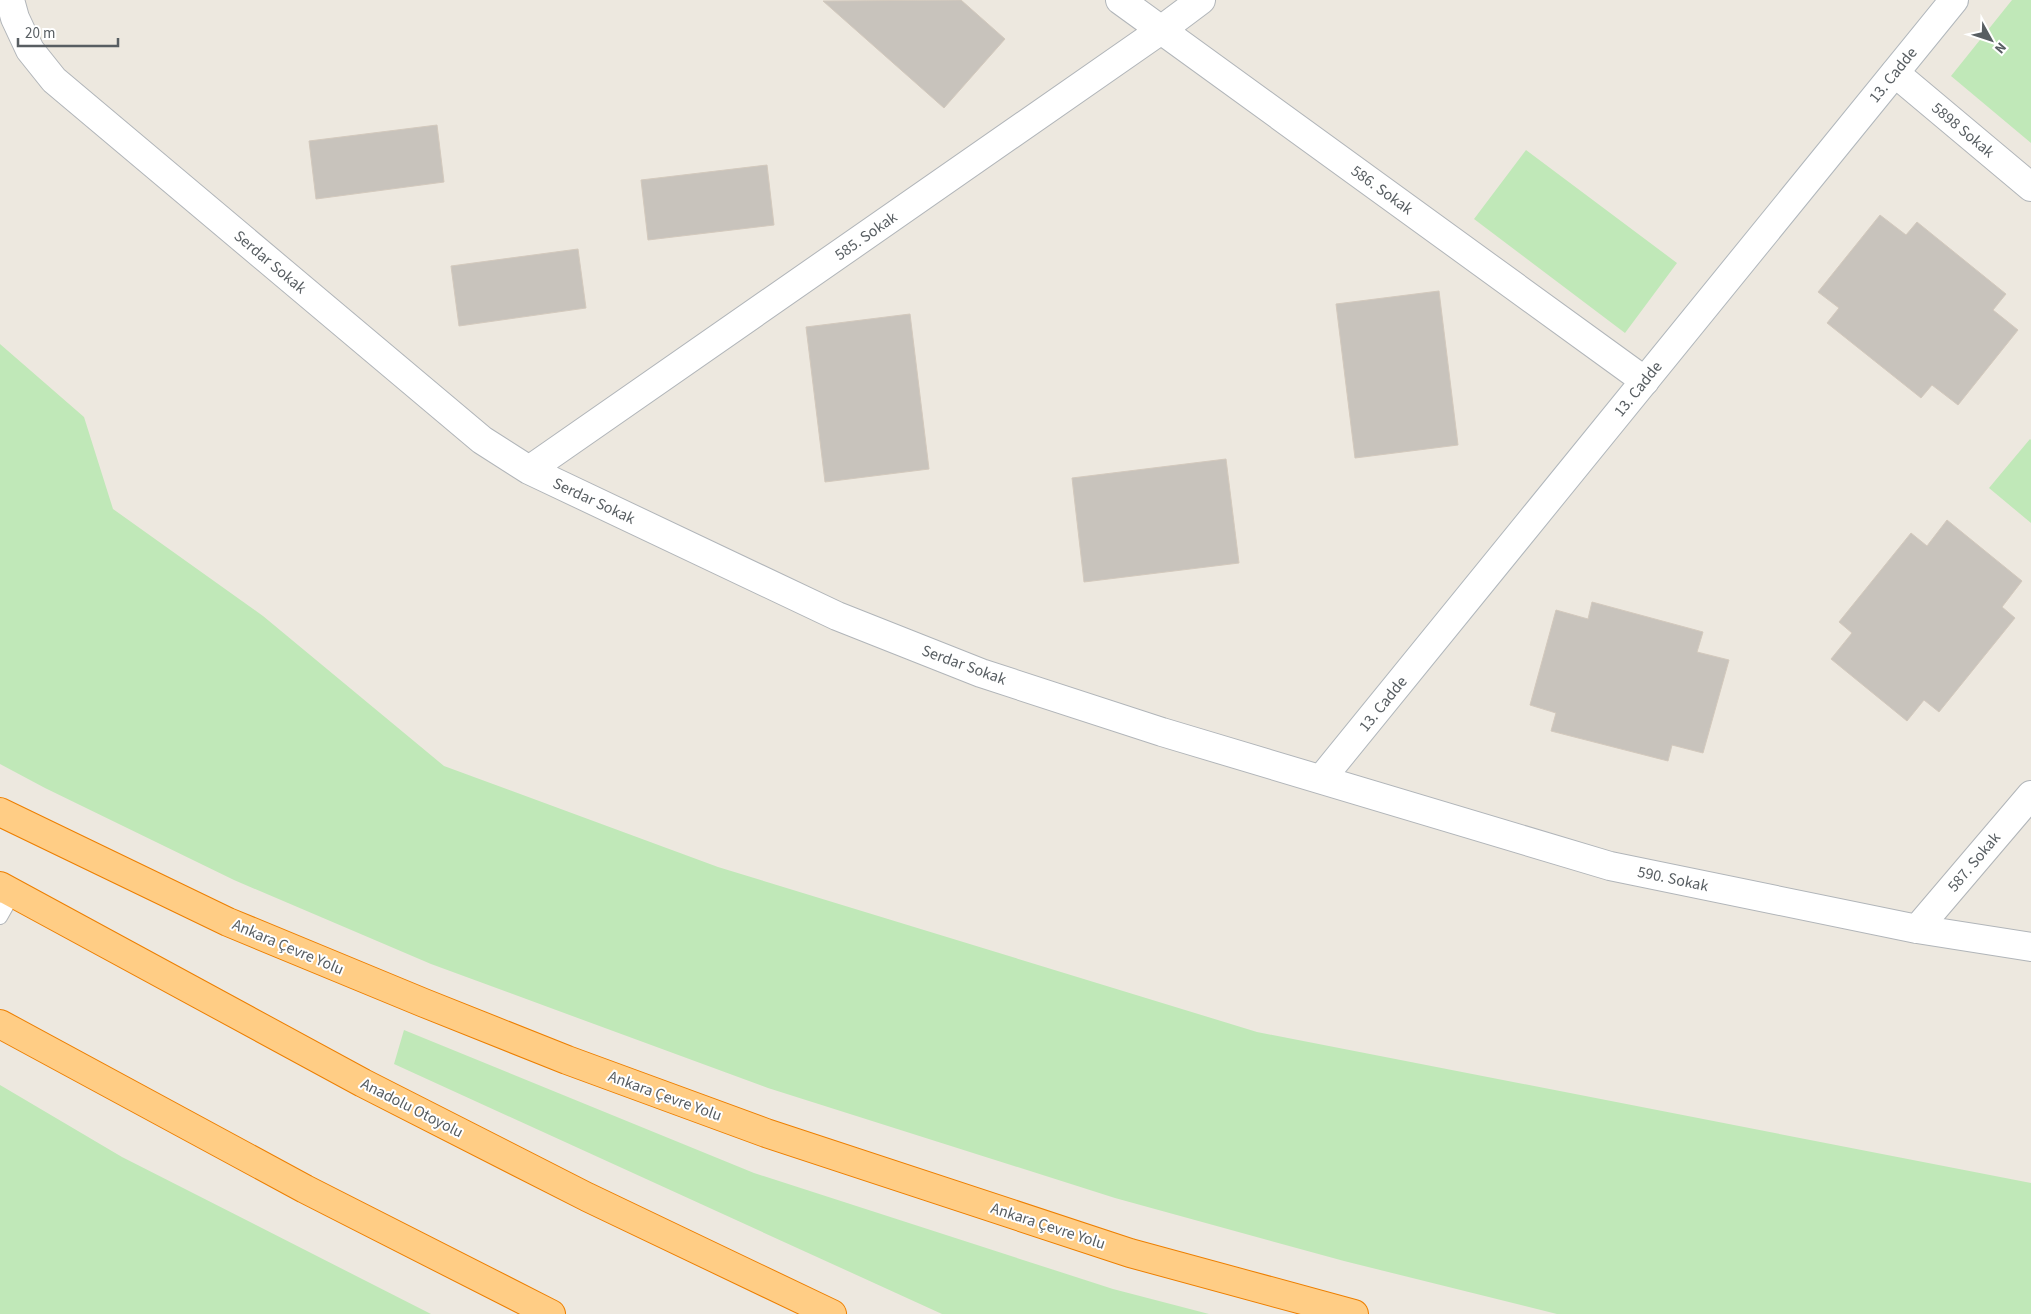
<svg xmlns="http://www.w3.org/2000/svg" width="2031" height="1314" font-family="'Source Sans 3',sans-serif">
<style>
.green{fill:#c0e8b8}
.building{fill:#c8c3bc;stroke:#d3c9bd}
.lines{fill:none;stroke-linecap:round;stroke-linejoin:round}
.lane-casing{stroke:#b1b5b9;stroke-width:16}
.street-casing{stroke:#b1b5b9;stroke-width:30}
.secondary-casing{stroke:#b1b7bc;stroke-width:30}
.highway-casing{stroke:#ed7f00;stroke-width:30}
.lane{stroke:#fff;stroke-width:14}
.street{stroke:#fff;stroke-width:28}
.secondary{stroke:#fff;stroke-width:28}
.highway{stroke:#ffcd85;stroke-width:28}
.labels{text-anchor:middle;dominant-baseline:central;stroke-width:4;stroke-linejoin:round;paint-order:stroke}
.street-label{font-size:16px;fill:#585e62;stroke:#fff}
</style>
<rect width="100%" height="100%" fill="#ede8df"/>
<path class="green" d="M2012 0H2031V143L1951 76Z
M1526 150 1677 263 1625 333 1474 219Z
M0 344 84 417 113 509 263 616 444 766 718 867 1257 1032 2031 1183V1314H1557L1344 1261 1115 1198 768 1088 431 964 234 880 45 788 0 764Z
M2030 439 2031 440V523L1989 488Z
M404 1030 754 1173 1113 1289 1209 1314H942L394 1064Z
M0 1085 122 1157 431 1314H0Z"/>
<path class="building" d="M961 0 1005 39 944 108 823 1Z
M437 125 444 182 316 199 309 141Z
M767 165 774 225 648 240 641 180Z
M1880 215 1906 235 1917 222 2006 294 1993 310 2018 330 1958 405 1932 385 1921 398 1827 323 1839 308 1818 292Z
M578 249 586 308 459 326 451 266Z
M1439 291 1458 445 1355 458 1336 304Z
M910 314 929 469 825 482 806 327Z
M1226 459 1239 563 1084 582 1072 478Z
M1947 520 2022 581 2002 607 2015 618 1939 712 1924 700 1907 721 1831 659 1852 633 1839 622 1911 533 1927 546Z
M1592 602 1703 632 1697 652 1729 660 1703 753 1672 745 1668 761 1551 731 1556 713 1530 705 1556 610 1588 619Z"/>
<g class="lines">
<g class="lane-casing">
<path id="lane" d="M0 917 13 894"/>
</g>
<g class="street-casing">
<path id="street" d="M10 0 15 18 30 50 54 80 482 440 529 470 837 616 981 673 1162 732 1610 866 1917 929 2031 947
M1120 0 1645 381
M1895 73 2031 187
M529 470 1161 30 1201 0
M1917 929 2031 795"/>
</g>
<g class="secondary-casing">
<path id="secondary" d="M1322 778 1954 0"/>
</g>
<g class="highway-casing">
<path id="highway" d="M0 812 228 922 424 1003 567 1060 766 1133 1130 1253 1354 1314
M0 886 363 1083 587 1197 832 1314
M0 1024 305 1189 551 1314"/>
</g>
<use href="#lane" class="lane"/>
<use href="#street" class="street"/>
<use href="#secondary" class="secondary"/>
<use href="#highway" class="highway"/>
</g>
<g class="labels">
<g class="street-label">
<text transform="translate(1893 75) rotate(-51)">13. Cadde</text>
<text transform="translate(1963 130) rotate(40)">5898 Sokak</text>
<text transform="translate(1382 190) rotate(36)">586. Sokak</text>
<text transform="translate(866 236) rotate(-35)">585. Sokak</text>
<text transform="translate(270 262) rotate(40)">Serdar Sokak</text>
<text transform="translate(1638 389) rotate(-51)">13. Cadde</text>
<text transform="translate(594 501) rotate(25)">Serdar Sokak</text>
<text transform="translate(964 665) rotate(20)">Serdar Sokak</text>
<text transform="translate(1383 704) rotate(-51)">13. Cadde</text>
<text transform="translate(1974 862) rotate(-50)">587. Sokak</text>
<text transform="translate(1673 879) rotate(12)">590. Sokak</text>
<text transform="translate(288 947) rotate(23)">Ankara Çevre Yolu</text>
<text transform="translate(665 1096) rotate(20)">Ankara Çevre Yolu</text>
<text transform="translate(412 1108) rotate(27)">Anadolu Otoyolu</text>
<text transform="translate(1048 1226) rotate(18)">Ankara Çevre Yolu</text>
</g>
</g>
<g transform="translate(1991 40) rotate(130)" stroke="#ffffff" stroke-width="4" paint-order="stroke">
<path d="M0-4L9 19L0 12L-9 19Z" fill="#585e62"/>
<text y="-8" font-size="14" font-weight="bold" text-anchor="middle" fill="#585e62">N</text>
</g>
<path d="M18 38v8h100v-8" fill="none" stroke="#585e62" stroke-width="2.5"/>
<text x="25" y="38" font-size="15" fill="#585e62" stroke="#ffffff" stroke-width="4" paint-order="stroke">20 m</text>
</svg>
